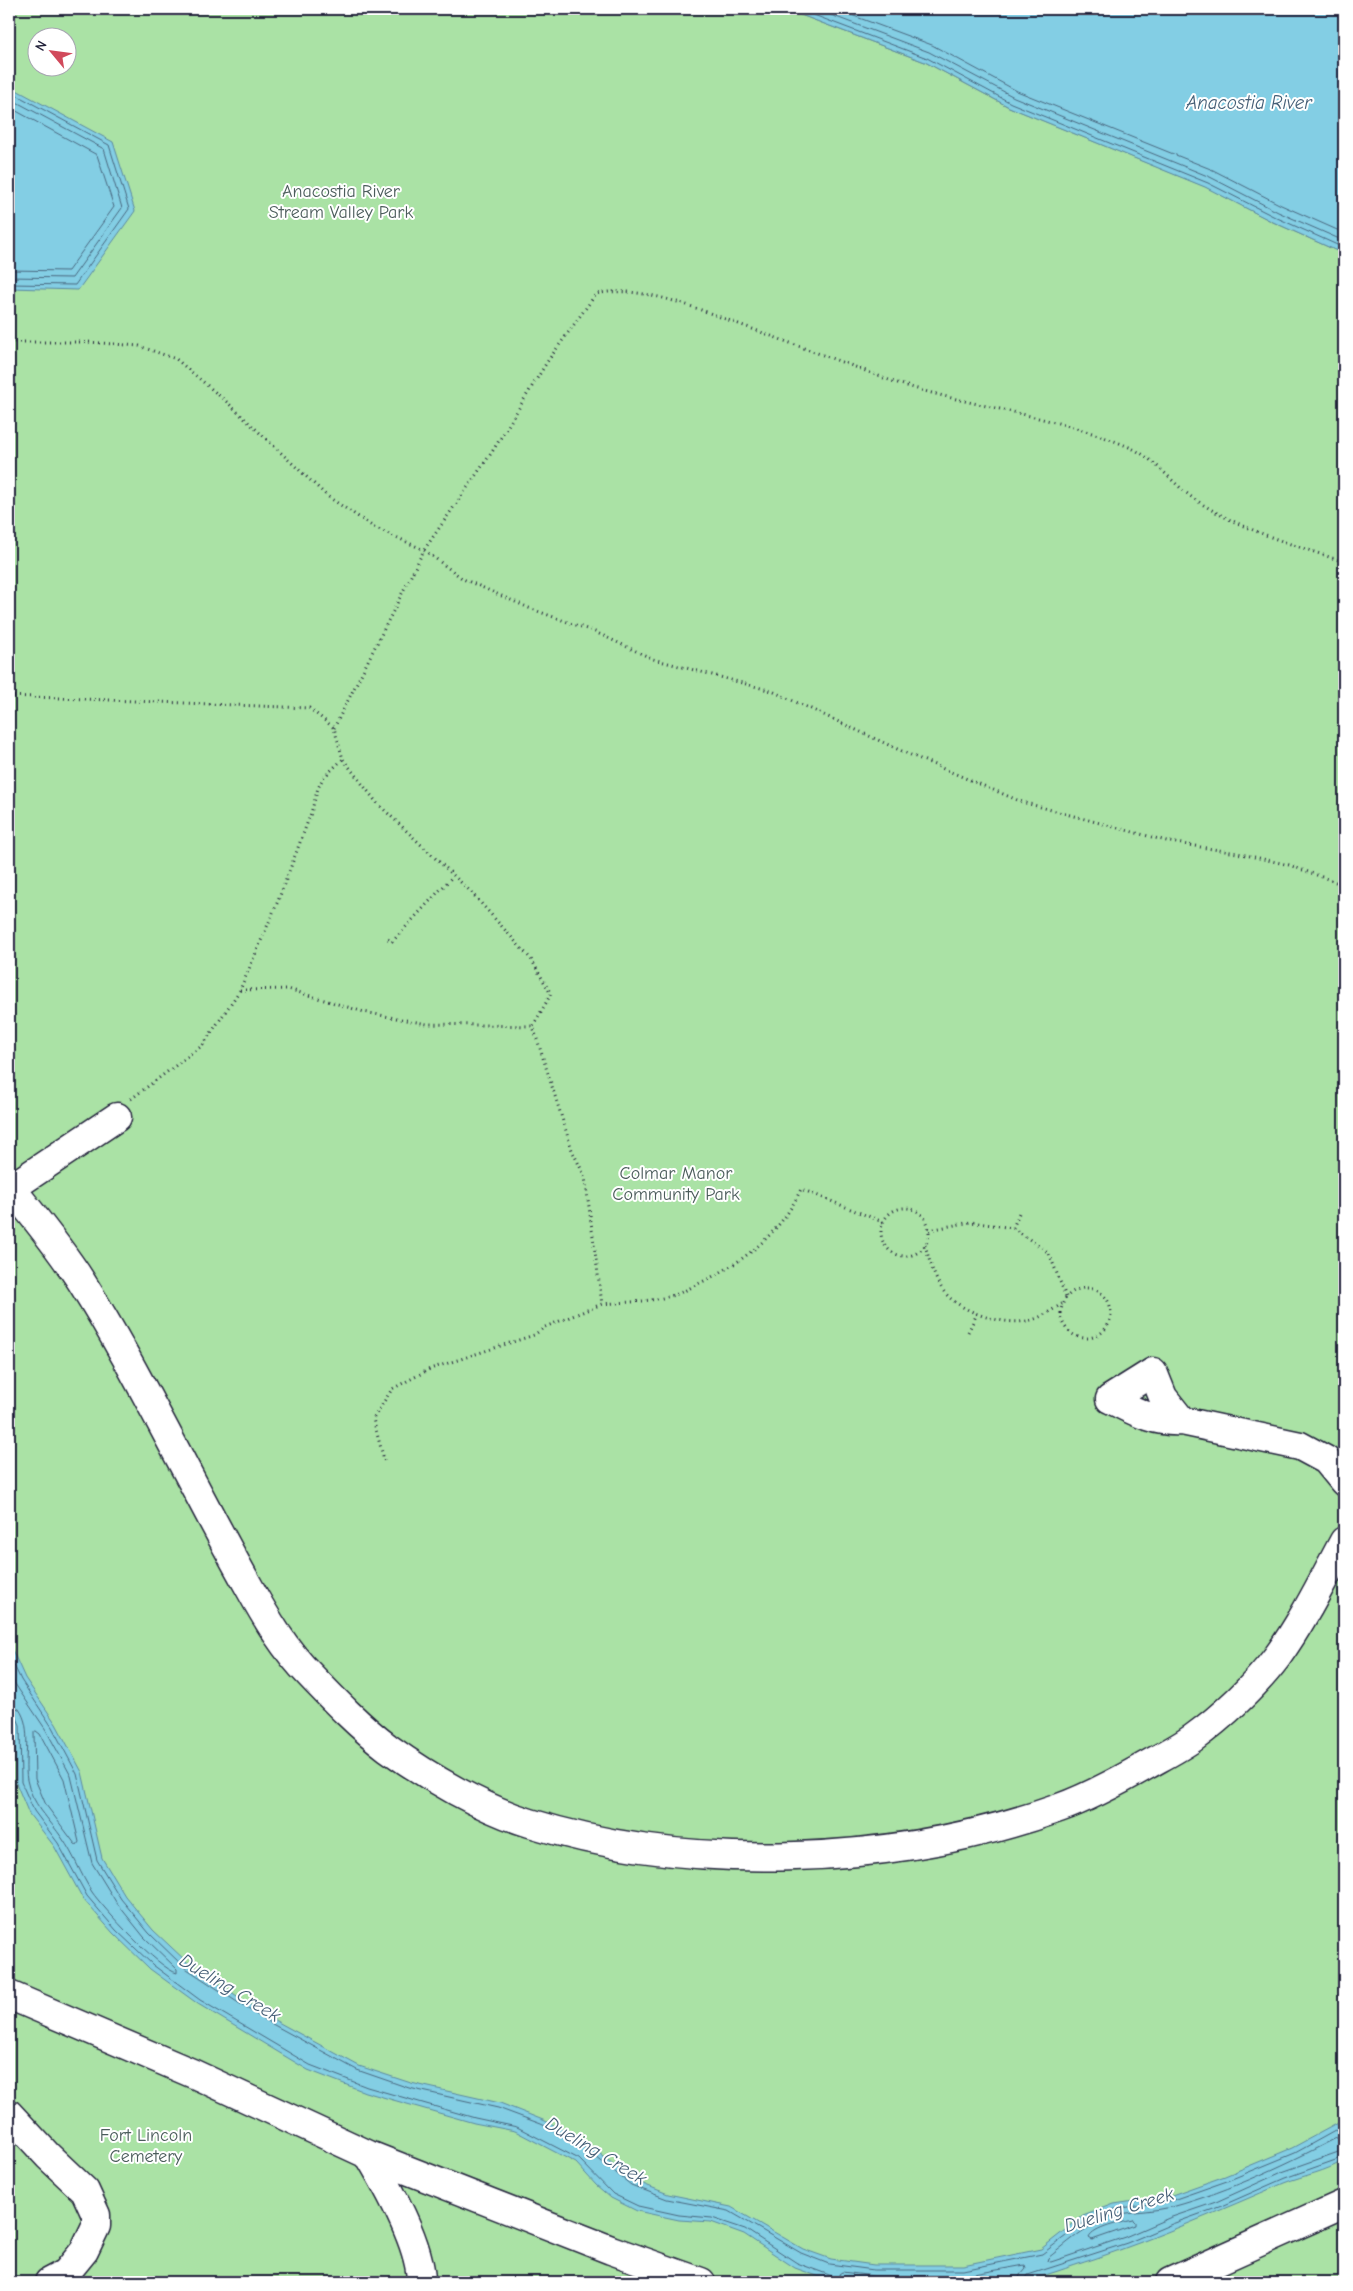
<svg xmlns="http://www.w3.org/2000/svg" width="1353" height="2291" font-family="'Comic Neue',sans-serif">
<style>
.green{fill:#aae2a5;stroke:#668270;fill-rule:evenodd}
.water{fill:#83cee4;stroke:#5c89a0}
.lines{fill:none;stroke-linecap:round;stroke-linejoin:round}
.shore{stroke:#49677f;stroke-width:1}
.minor-casing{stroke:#22223b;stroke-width:31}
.path{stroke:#22223b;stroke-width:3;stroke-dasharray:1 4;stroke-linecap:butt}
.minor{stroke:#fff;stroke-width:28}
.labels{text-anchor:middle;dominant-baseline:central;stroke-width:4;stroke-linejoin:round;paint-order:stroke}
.park-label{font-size:18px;fill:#4b5c5b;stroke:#fff}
.water-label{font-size:19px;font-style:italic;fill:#445e76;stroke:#fff}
</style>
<rect width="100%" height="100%" fill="#fff"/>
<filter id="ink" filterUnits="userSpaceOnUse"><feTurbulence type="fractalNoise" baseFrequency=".02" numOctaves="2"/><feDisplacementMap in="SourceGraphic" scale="10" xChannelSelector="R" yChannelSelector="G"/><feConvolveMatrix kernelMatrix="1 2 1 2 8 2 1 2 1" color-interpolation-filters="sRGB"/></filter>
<g filter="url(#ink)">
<path class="green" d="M9 9H785L925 62 1009 107 1206 187 1273 222 1344 254V2282H9ZM38 38H68V68H38Z"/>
<path class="water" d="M785 9H1333L1344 14V254L1273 222 1205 187 1009 107 925 62Z
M9 86 113 142 135 211 78 290 9 288Z
M9 1643 25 1678 56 1724 82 1772 102 1858 125 1896 153 1930 187 1962 265 2015 359 2066 411 2083 500 2103 543 2120 579 2137 633 2180 668 2194 731 2207 803 2249 831 2259 874 2265H963L1041 2249 1083 2216 1114 2204 1169 2196 1225 2176 1292 2148 1344 2120V2160C1326 2172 1304 2175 1284 2183 1221 2210 1159 2237 1094 2259 1068 2267 1044 2277 1018 2282H834L795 2268 744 2234 711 2222 679 2220 637 2211 611 2198 596 2185 576 2163 515 2131 474 2123 365 2092 308 2070 198 2004 150 1969 113 1933 83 1899 54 1846 29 1814 16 1783 15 1725 9 1711Z"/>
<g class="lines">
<path class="shore" d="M798 9 927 58 1011 103 1208 183 1275 217 1344 248
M815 9 929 52 1014 97 1210 177 1278 212 1344 241
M835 9 932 45 1017 91 1213 170 1281 205 1344 233
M9 91 109 145 129 209 75 285 9 284
M9 98 104 149 122 208 72 278 9 277
M9 107 97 155 114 207 68 271 9 270
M9 1655 21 1680 52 1727 77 1774 97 1860 121 1899 149 1933 184 1967 263 2019 357 2070 409 2088 498 2108 541 2124 576 2141 631 2185 667 2199 729 2211 801 2253 829 2264 874 2270H963L1042 2254 1086 2221 1115 2209 1170 2201 1227 2181 1295 2153 1344 2126
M9 1670 15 1684 46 1730 71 1776 92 1863 116 1902 144 1937 177 1969V1973C159 1969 103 1908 92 1892 81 1875 74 1855 62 1838 50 1820 31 1803 27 1780 23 1757 33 1729 19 1709L9 1705
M9 1711 15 1713 20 1725 21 1782 34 1811 58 1843 87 1896 116 1930 153 1965 200 2000 310 2065 367 2087 475 2118 517 2127 579 2159 613 2194 638 2206 679 2215 712 2218 745 2229 797 2263 832 2276 834 2282
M36 1731 40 1734 64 1779 79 1842 77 1845 75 1844 46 1805 35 1779 34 1733Z
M1344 2134C1291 2162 1231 2191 1172 2207 1155 2211 1137 2211 1119 2214 1092 2220 1070 2241 1048 2258L1047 2261 1051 2262 1125 2237 1169 2218 1216 2202 1282 2172 1344 2150
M1133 2220 1135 2222V2225L1092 2240 1089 2238C1093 2228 1122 2222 1133 2220Z
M841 2282 839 2274 842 2272 874 2276H963L1025 2265 1026 2268 1020 2275 1018 2282
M1024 2282 1028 2275 1127 2243 1172 2224 1219 2207 1285 2178 1344 2157"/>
<g class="minor-casing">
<path id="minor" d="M9 1186 11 1188 117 1117
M11 1188C35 1218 60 1248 81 1281 119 1341 152 1406 185 1468 206 1508 227 1548 249 1587 266 1618 285 1650 310 1675 334 1700 360 1727 388 1748 428 1777 483 1809 530 1823 693 1874 899 1865 1059 1808 1090 1797 1119 1781 1147 1765 1163 1756 1179 1748 1193 1738 1222 1717 1256 1685 1277 1657 1303 1621 1323 1580 1344 1541
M1110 1399 1153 1372 1163 1397 1182 1421 1300 1446 1326 1460 1344 1482
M1110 1399C1134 1411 1155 1423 1182 1421
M9 1995 194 2074 369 2155 611 2250 701 2282
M9 2114 48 2156 85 2191 96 2215V2226L84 2251 66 2273 49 2282
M369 2155C388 2187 421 2245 421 2282
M1170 2282 1344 2204"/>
</g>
<path class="path" d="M9 342H88L139 346 176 359 228 403 327 496 372 526 424 550 463 579 529 608 595 632 653 659 772 691 906 753 1022 802 1170 842 1237 853 1289 865 1344 885
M9 696 309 708 334 728 343 759 377 803 470 891 531 959 551 994 533 1026 572 1150 585 1177 602 1304 545 1327 534 1335 430 1369 392 1389 373 1419 385 1463
M334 728 424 550 492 452 547 362 596 294C639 284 696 308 736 323 777 338 817 353 858 368 874 374 890 381 907 386 980 408 1060 417 1129 447 1157 459 1174 487 1199 502 1243 531 1295 545 1344 562
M388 939 392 942 453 876
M240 990 288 989 364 1012 427 1024 533 1026
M131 1099 203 1045 240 990 278 901 311 813 318 788 323 778 343 759
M881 1232a24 24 0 1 1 48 0a24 24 0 1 1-48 0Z
M1013 1228 1019 1213
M929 1230 971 1222 1013 1228 1049 1253 1066 1297
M925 1245C930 1262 934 1280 946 1294 963 1313 1006 1327 1031 1320 1041 1318 1053 1309 1062 1304
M1061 1313a25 25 0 1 1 50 0a25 25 0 1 1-50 0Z
M602 1304C625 1302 652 1302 674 1295 684 1292 693 1286 702 1282 745 1261 781 1233 801 1189L883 1222
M968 1332 977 1314"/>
<use href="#minor" class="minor"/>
</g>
</g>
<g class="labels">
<g class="park-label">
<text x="341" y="191">Anacostia River<tspan x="341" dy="21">Stream Valley Park</tspan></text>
<text x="676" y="1173">Colmar Manor<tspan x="676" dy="21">Community Park</tspan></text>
<text x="146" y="2135">Fort Lincoln<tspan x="146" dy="21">Cemetery</tspan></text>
</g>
<g class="water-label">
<text x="1249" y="103">Anacostia River</text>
<text transform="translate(230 1988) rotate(31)">Dueling Creek</text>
<text transform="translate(596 2151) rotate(31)">Dueling Creek</text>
<text transform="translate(1119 2210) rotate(-17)">Dueling Creek</text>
</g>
</g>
<rect width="1353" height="2291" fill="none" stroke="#fff" stroke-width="30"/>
<rect x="15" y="15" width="1323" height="2261" fill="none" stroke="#22223b" stroke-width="2" filter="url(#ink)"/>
<g transform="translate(52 52) rotate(299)"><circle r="24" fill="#ffffff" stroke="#a7a7b1"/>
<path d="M0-4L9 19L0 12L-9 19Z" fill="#d1495b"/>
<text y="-8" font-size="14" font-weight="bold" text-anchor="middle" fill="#22223b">N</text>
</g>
</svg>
